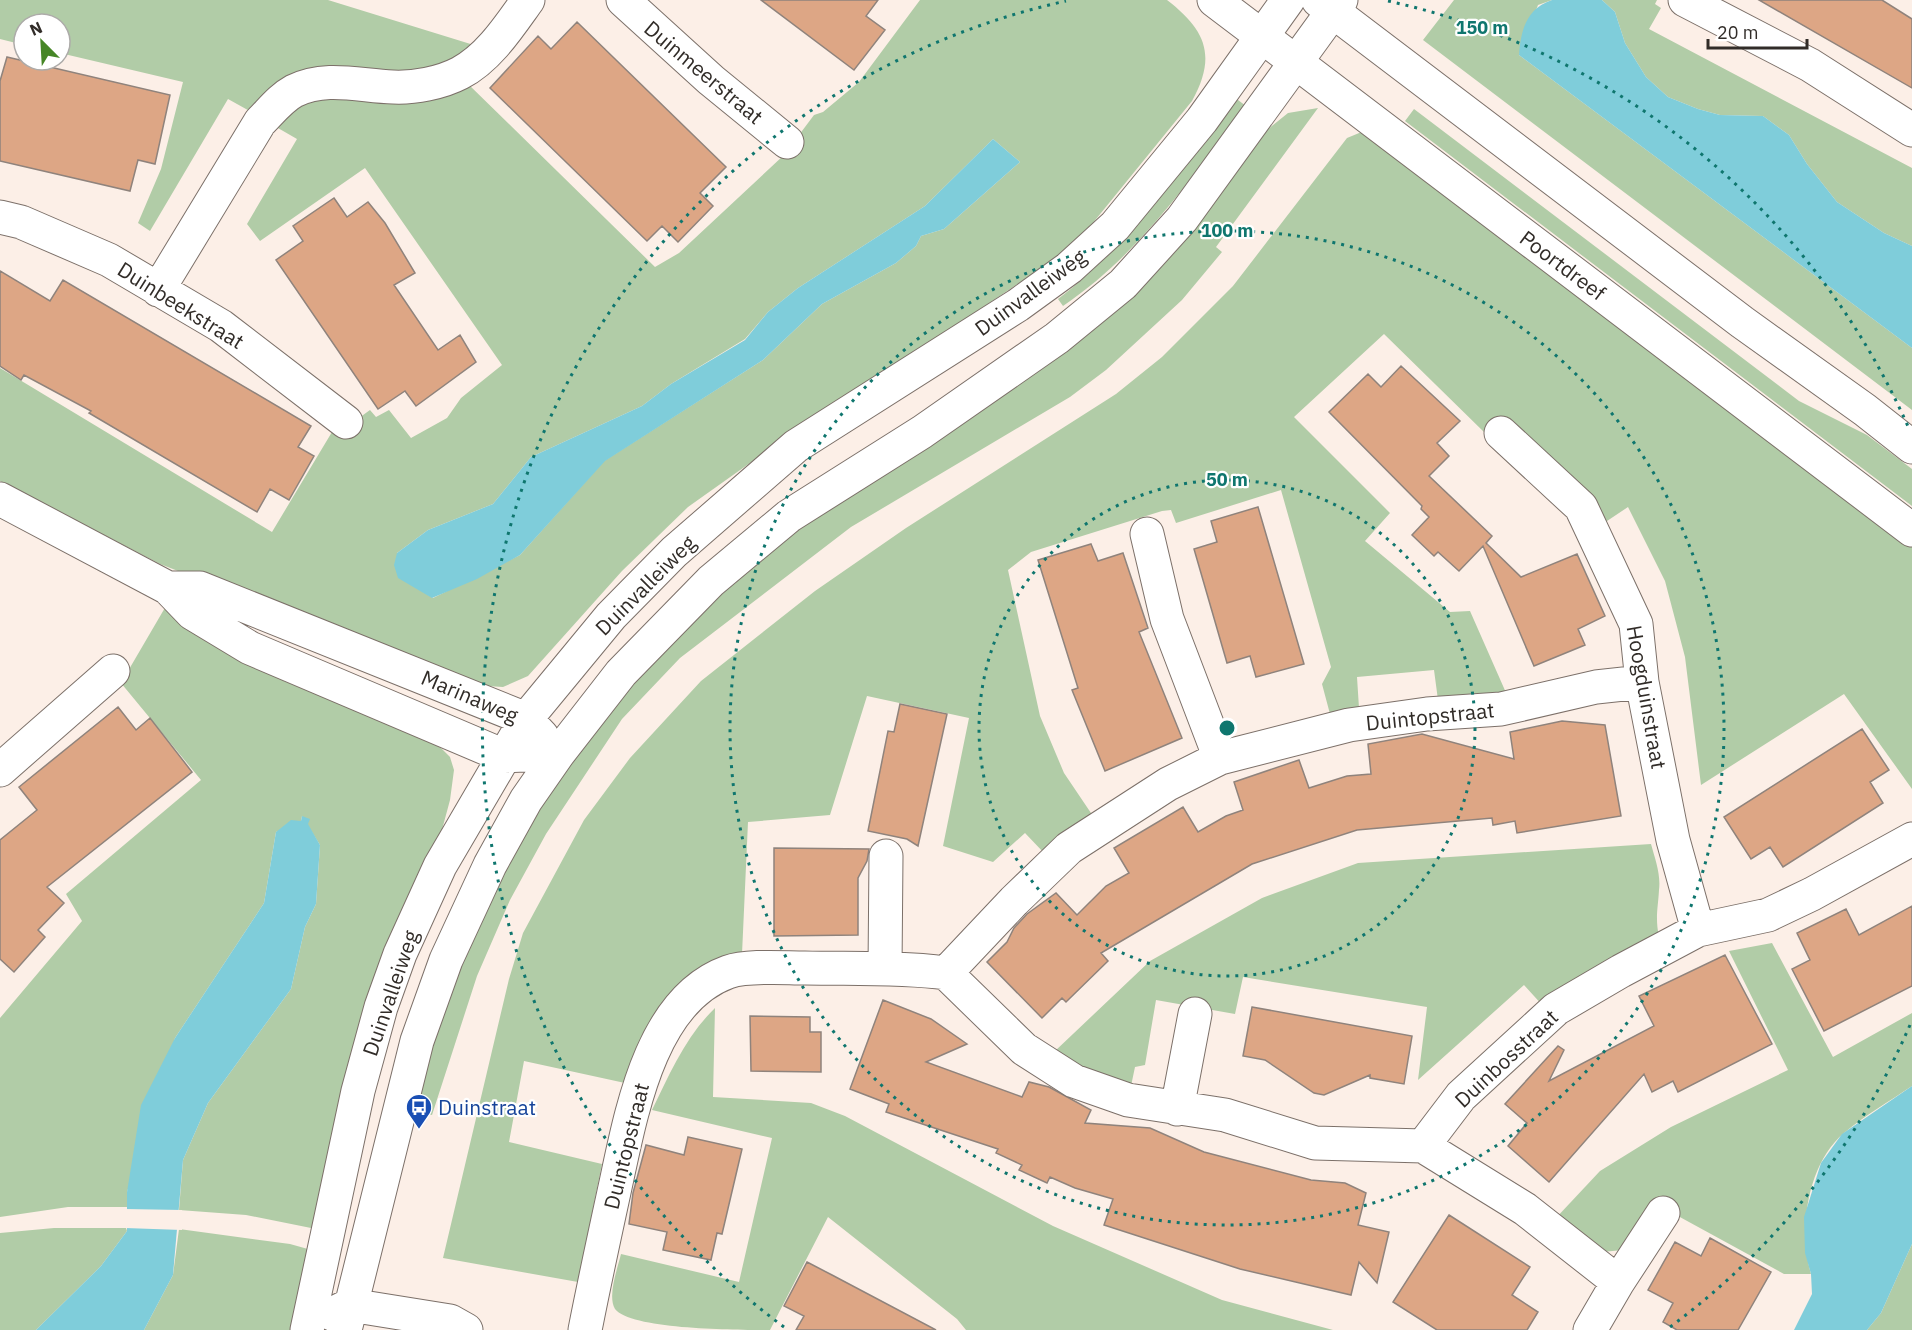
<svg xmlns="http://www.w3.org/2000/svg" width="1912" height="1330" font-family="'IBM Plex Sans',sans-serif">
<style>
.green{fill:#b1cca7;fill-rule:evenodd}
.water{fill:#7fcdda}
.pier{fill:#fcefe7}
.building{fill:#dda685;stroke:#8f837c;stroke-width:1.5}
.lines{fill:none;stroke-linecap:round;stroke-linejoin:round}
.minor-casing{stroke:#7c7069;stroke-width:35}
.major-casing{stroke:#7c7069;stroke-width:35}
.minor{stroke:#fff;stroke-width:33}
.major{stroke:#fff;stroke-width:33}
.ring{fill:none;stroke:#0f766e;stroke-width:3;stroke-dasharray:3 6}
.labels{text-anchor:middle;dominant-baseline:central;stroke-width:4.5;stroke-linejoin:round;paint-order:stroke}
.street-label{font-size:21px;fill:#312c28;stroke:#fff}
.transit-label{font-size:21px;fill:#164399;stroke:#fff;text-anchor:start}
.centre{fill:#0f766e;stroke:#fff;stroke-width:3}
.ring-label{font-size:18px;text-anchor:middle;font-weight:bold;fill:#0f766e;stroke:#fff;stroke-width:4.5;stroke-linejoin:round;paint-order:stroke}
</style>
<rect width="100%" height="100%" fill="#fcefe7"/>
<path class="green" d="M0 0H328L477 46 451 67 255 114 228 99 150 231 138 223 161 169 183 82 60 53V24H24V45L0 39Z
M920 0H1167C1206 30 1217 56 1192 101L1092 224 1052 261 757 458 688 507 622 571 528 676 503 687 471 685 160 564 0 481V368L272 532 335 427 341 431 370 410 376 417 389 410 411 438 447 418 461 398 502 365 365 168 260 241 247 224 297 139 271 124 311 94 466 82 655 267 679 253 784 155 814 115 823 112 859 82ZM993 139 1020 162 944 229 921 236 916 246 896 263 822 304 763 360 604 461 520 555 433 598 420 590 397 553 428 530 493 504 531 457 642 406 671 384 745 339 768 312 798 288 925 206Z
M1454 0H1552L1538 5 1519 55 1912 348V410L1423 40Z
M1602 0H1657L1655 4 1661 8 1649 29 1912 168V246L1884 233 1837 202 1807 164 1789 135 1763 116 1720 115 1698 109 1668 97 1646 77 1625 43 1615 12Z
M1234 97 1246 106C1189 180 1141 253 1063 306L1058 299C1130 244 1179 169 1234 97Z
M1318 108 1216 247 1222 252 1182 300 1106 370 1070 397 851 527 680 658 622 719 546 834 510 900 477 976 432 1115 419 1112 416 1081 438 998 512 845 637 667 796 523 1125 304 1177 250 1267 130 1288 113Z
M1414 109 1799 401 1867 435 1912 469V506L1405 121Z
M1364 131 1912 546V789L1844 694 1701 785 1685 657 1665 581 1628 507 1604 523 1486 434 1384 334 1294 417 1390 513 1365 541 1450 612 1470 611 1507 695 1438 700 1434 670 1357 677 1359 708 1330 714 1322 684 1331 667 1281 490 1176 523 1171 510 1162 511 1031 552 1008 570 1040 716 1064 773 1093 816 1045 854 1025 833 993 862 943 846 969 718 867 696 830 815 748 822 742 954 625 1083 524 1061 509 1142 602 1164 578 1282 443 1258 509 979 523 933 584 820 630 758 701 681 815 591 906 528 1116 394 1162 357 1233 286 1347 138Z
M166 606 239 650 284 681 430 740 442 749 450 757 454 770 450 800 436 852 321 1230 246 1215 179 1210 183 1160 208 1103 291 989 305 927 316 904 320 845 302 816 301 821 276 832 264 903 175 1038 127 1192V1207H68L0 1217V1018L82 921 66 894 201 780 121 683Z
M1651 844C1655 859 1661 874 1659 890 1658 909 1655 917 1659 937L1544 1007 1524 985 1418 1080 1427 1007 1243 977 1235 1014 1156 1000 1145 1065 1135 1067 1131 1086 1089 1071 1054 1052 1150 961 1262 898 1358 863Z
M1772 943 1833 1057 1912 1013V1086C1890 1101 1865 1115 1844 1133 1807 1164 1798 1231 1811 1274H1784L1678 1216 1623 1250 1602 1252 1555 1219 1600 1171 1671 1127 1788 1070 1729 951Z
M715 1008 713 1097 811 1103 845 1116 1053 1226 1222 1300 1333 1330H966L957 1319 828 1217 770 1330C741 1330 631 1330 615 1309 607 1296 618 1267 621 1254L739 1282 772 1138 652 1110C670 1073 686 1036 715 1008Z
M54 1228H126L127 1231 101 1266 36 1330H0V1233Z
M179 1229 290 1244 315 1251 300 1330H144L173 1275Z
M1912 1244V1330H1867L1881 1313Z"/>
<path class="water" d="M1552 0H1602L1615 12 1625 43 1646 77 1668 97 1698 109 1720 115 1763 116 1789 135 1807 164 1837 202 1884 233 1912 246V348L1519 55C1521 30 1526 9 1552 0Z
M993 139 1020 162 944 229 921 236 916 246 896 263 822 304 763 360 605 461 520 555 477 579 432 598 398 578 394 565 397 553 428 530 493 504 531 457 642 406 671 384 745 340 768 312 798 288 925 206Z
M302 816 310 819 308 824 320 845 316 904 305 927 291 989 208 1103 183 1160 173 1275 144 1330H36L101 1266 127 1231V1192L141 1105 175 1038 264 903 276 832 291 820 301 821Z
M1912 1086V1244L1881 1313 1867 1330H1794L1812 1294 1811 1274 1805 1253 1804 1217 1821 1163 1842 1134Z"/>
<path class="pier" d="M125 1209 182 1210V1230L125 1228Z"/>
<path class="building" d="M761 0H878L866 16 885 30 854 70Z
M1759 0H1882L1912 19V88Z
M577 22 726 167 700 193 713 206 678 242 662 226 647 241 490 88 538 36 551 49Z
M7 57 170 95 155 164 138 160 130 191 0 161V81Z
M334 198 347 217 368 202 385 223 415 273 394 285 438 350 460 335 476 362 416 406 405 391 378 409 276 260 303 241 293 226Z
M0 271 50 301 63 280 311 426 298 447 314 456 289 500 270 489 257 512 89 413 91 411 24 375 21 380 0 366Z
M1401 366 1460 421 1437 443 1449 456 1429 476 1492 536 1486 543 1521 577 1577 554 1605 616 1578 629 1585 645 1534 666 1483 546 1459 571 1438 552 1434 556 1412 535 1429 517 1421 509 1422 506 1329 412 1368 374 1381 387Z
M1258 507 1304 664 1256 677 1250 656 1227 663 1194 549 1217 542 1211 521Z
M1091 544 1098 561 1123 553 1148 628 1139 632 1182 738 1105 771 1072 690 1078 688 1038 560Z
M900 704 947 714 918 846 907 839 868 831 888 731 894 732Z
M118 707 136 730 150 718 192 772 47 887 64 903 38 930 45 937 14 972 0 959V840L37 810 19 787Z
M1562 721 1605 725 1621 816 1517 833 1515 821 1493 825 1492 818 1357 830 1252 864 1101 953 1108 961 1066 1002 1062 998 1042 1018 987 962 1007 942 1014 928 1027 914 1056 893 1077 915 1106 886 1129 873 1114 848 1183 807 1198 832 1226 816 1243 810 1234 782 1299 760 1309 788 1347 776 1371 774 1368 744 1422 734 1514 759 1510 732Z
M1862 729 1889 770 1870 782 1883 803 1783 867 1770 847 1751 859 1724 817Z
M774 848 869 849 867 861 858 878V935L774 936Z
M1912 906V986L1824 1031 1792 969 1810 960 1797 933 1846 909 1859 935Z
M1725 955 1772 1044 1678 1092 1673 1081 1652 1092 1644 1074 1549 1182 1508 1146 1527 1123 1505 1104 1558 1046 1564 1050 1549 1081 1654 1026 1639 996Z
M883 1000 931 1019 967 1044 926 1062 1022 1097 1029 1082 1049 1087 1091 1110 1085 1123 1150 1128 1204 1152 1311 1180 1345 1183 1366 1193 1358 1225 1389 1232 1377 1283 1359 1262 1351 1295 1240 1269 1104 1225 1113 1199 1075 1188 1050 1177 1047 1183 1019 1170 1022 1165 996 1153 998 1149 886 1112 889 1104 850 1089Z
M1252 1007 1412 1036 1404 1084 1370 1078V1075L1324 1095 1314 1093 1265 1060 1243 1056Z
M750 1016 810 1017V1032H821V1072L751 1071Z
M688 1137 742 1149 722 1234 717 1233 711 1260 663 1250 667 1232 629 1224 633 1193 646 1145 684 1155Z
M1449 1215 1530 1267 1512 1295 1538 1312 1527 1330H1437L1393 1302Z
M1710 1238 1771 1272 1738 1330H1677L1663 1322 1673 1303 1648 1290 1675 1242 1701 1256Z
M807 1262 832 1275 936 1330H796L804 1316 784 1306Z"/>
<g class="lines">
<g class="minor-casing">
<path id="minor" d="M623 0 711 80 787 142
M1685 0 1810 65 1912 130
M0 217 21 222 109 260 221 326 346 422
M158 290 260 122C271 111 281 98 294 91 326 75 360 86 393 87 414 88 441 83 460 73 489 58 510 25 528 0
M1501 433 1581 507 1636 624 1642 682 1673 840 1698 930
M0 499 168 588 192 613 250 648 504 756 525 755
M1147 534 1167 619 1220 758
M168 588H200L526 719 542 736
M0 770 113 671
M885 969 886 856
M946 973 1024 1049 1074 1081 1128 1100 1225 1115 1315 1143 1423 1146 1461 1096 1556 1009 1621 971 1698 930 1768 915 1812 894 1912 839
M1177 1109 1195 1014
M1423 1146 1525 1209 1618 1282 1590 1330
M1618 1282 1663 1213
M332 1314 350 1305 450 1321 466 1330
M307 1330 358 1091 381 1007 400 954 440 866 526 719 611 616 674 552 796 446 1018 305 1069 268 1115 226 1202 120 1288 0
M345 1330 417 1041 446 960 490 865 526 800 558 754 621 673 711 581 789 516 922 432 1057 338 1123 284 1182 219 1341 0
M585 1330C594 1284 604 1238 614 1192 630 1120 648 1001 728 972 748 965 784 968 805 968 852 969 899 967 946 973L1014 901 1069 848 1168 784 1220 758 1349 725 1427 714 1501 709 1596 687 1642 682"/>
</g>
<g class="major-casing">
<path id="major" d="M1214 0 1912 530
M1318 0 1742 322 1865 410 1912 447"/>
</g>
<use href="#minor" class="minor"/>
<use href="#major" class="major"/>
</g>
<g class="ring">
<circle cx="1227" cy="728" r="248"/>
<circle cx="1227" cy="728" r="497"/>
<path d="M1910 1025A745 745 0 0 1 1670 1327M784 1327A745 745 0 0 1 1066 1M1388 1A745 745 0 0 1 1910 431"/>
</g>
<defs>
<g id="bus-pin" transform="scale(1.35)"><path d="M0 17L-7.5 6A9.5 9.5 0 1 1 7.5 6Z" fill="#1a4fb4" stroke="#fff"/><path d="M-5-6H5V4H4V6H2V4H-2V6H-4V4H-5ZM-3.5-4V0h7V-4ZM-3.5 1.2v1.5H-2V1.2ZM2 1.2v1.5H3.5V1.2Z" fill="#fff"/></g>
</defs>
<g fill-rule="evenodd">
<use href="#bus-pin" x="419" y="1107"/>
</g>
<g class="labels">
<g class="street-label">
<text transform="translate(704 72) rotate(40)">Duinmeerstraat</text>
<text transform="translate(1563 265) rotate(37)">Poortdreef</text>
<text transform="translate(1030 292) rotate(-36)">Duinvalleiweg</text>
<text transform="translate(181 305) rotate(32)">Duinbeekstraat</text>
<text transform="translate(645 585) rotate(-45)">Duinvalleiweg</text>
<text transform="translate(470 696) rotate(23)">Marinaweg</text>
<text transform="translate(1647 697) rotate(80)">Hoogduinstraat</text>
<text transform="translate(1430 716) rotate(-6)">Duintopstraat</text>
<text transform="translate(390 993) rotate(-71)">Duinvalleiweg</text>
<text transform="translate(1506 1058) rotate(-43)">Duinbosstraat</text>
<text transform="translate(626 1146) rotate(-76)">Duintopstraat</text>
</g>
<g class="transit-label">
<text x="438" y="1107">Duinstraat</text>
</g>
</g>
<circle cx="1227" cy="728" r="9" class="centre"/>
<g class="ring-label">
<text x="1482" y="34">150 m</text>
<text x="1227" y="237">100 m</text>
<text x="1227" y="486">50 m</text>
</g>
<g transform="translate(42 42) rotate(336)"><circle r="28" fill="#ffffff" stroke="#adaba9" stroke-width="1.5"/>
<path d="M0-4.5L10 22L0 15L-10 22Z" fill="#468626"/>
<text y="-9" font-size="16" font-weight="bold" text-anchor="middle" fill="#312c28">N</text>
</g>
<path d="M1708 39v9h99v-9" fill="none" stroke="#312c28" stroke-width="3"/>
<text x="1717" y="39" font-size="18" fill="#312c28" stroke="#ffffff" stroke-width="4.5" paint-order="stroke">20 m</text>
</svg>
